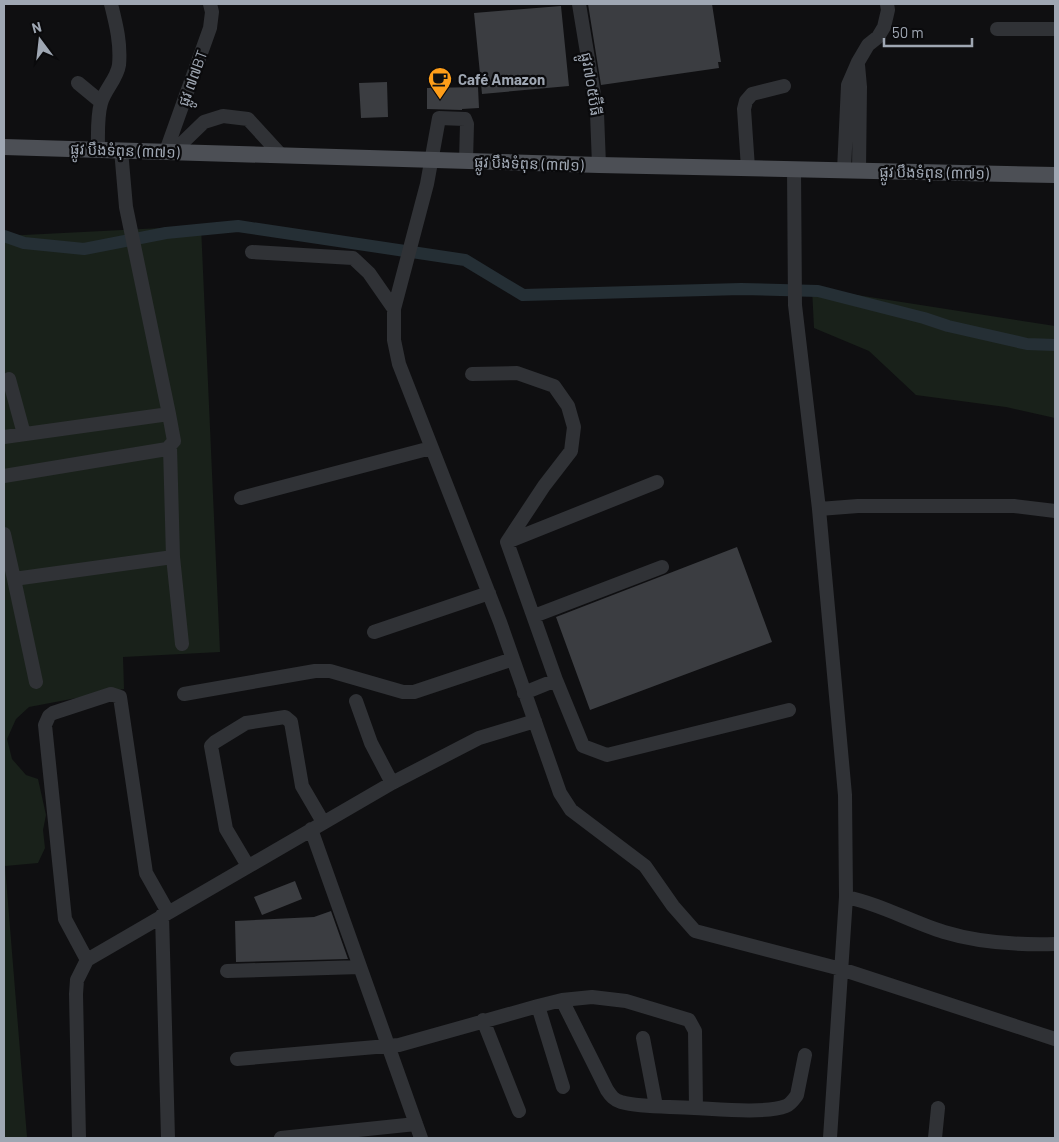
<svg xmlns="http://www.w3.org/2000/svg" width="1059" height="1142" font-family="Barlow,'Noto Sans Khmer',sans-serif">
<style>
.green{fill:#19211a}
.lines{fill:none;stroke-linecap:round;stroke-linejoin:round}
.canal{stroke:#252f35;stroke-width:12}
.building{fill:#3b3d41}
.minor{stroke:#303236;stroke-width:14}
.major{stroke:#4c4f55;stroke-width:16}
.labels{text-anchor:middle;dominant-baseline:central;stroke-width:4.5;stroke-linejoin:round;paint-order:stroke}
.street-label{font-size:15px;fill:#9fa7b3;stroke:#0a0a0c}
.poi-label{font-size:15px;font-weight:bold;fill:#9fa7b3;stroke:#0a0a0c;text-anchor:start}
</style>
<rect width="100%" height="100%" fill="#0f0f11"/>
<path class="green" d="M201 226 220 652 123 657 124 689 29 707 16 719 7 739 12 759 26 775 38 779 46 815 43 830 45 848 38 863 5 866 27 1137 4 1138V236Z
M812 288 1055 326V418L1006 407 916 395 869 351 814 328Z"/>
<g class="lines">
<path class="canal" d="M4 236 24 243 84 249 166 233 238 226 465 260 523 295 741 289 818 291 924 318 948 326 1027 344 1055 345"/>
</g>
<path class="building" d="M588 4H712L721 62H718L719 68 601 85Z
M561 6 569 86 482 94 474 13Z
M387 82 388 117 361 118 359 83Z
M478 87 479 108 462 109V110L427 109V88Z
M737 547 772 642 590 710 556 617Z
M295 881 302 899 262 915 254 897Z
M331 911 348 959 236 962 235 921 314 917Z"/>
<g class="lines">
<path class="minor" d="M579 4 597 113 599 165
M997 29H1055
M858 65 860 87 859 170
M78 83 101 102
M98 149C98 134 97 117 101 103 105 89 117 79 119 65 121 43 116 24 111 4
M166 151 210 28 212 12 210 4
M174 151 204 122 223 116 248 119 280 154
M466 161 467 124 465 119 439 118 427 184 394 309V340L399 364 500 622 560 793 571 810 645 866 673 906 695 931 841 969 1055 1039
M748 168 744 109 746 101 752 94 784 86
M794 169 795 305 819 509 845 795 846 897 830 1138
M844 170 848 85 858 62 868 45 878 37 884 27 888 10 887 4
M252 252 353 258 369 273 394 309
M472 374 517 373 554 386 568 406 574 427 571 451 544 486 507 542 556 680 583 746 607 755 789 710
M9 379 24 434
M4 437 169 414 126 207 121 150
M170 447 173 557 182 644
M4 476 167 449 174 441 169 414
M241 498 431 448
M819 509 858 506H1014L1055 511
M4 534 14 579
M507 542 657 482
M534 616 662 567
M374 632 489 593
M36 682 14 579 173 557
M524 693 556 680
M184 694 315 671H330L403 692H414L513 659
M356 701 371 743 392 783
M311 829 421 1138
M248 866 226 829 211 746 215 742 246 723 285 717 291 722 302 786 323 822
M846 897C881 904 911 922 944 932 980 943 1019 945 1055 944
M162 915 168 1138
M87 960 65 919 45 725 49 716 53 713 111 694 120 697 146 873 168 912
M227 971 360 967
M562 1000 607 1090C611 1096 614 1100 621 1102 644 1108 670 1106 694 1108 717 1109 765 1114 786 1106 791 1104 794 1099 797 1095L805 1055
M538 1006 563 1087
M483 1020 519 1111
M643 1038 656 1106
M237 1059 399 1045 538 1006 562 1000 592 997 626 1001 689 1020 695 1031 696 1108
M79 1138 76 994 77 980 87 960 392 783 479 738 535 721
M281 1138 416 1124
M935 1138 938 1108"/>
<path class="major" d="M4 147 599 165 1055 175"/>
</g>
<defs>
<g id="cafe-pin" transform="scale(1.25)"><path d="M0 17L-7.5 6A9.5 9.5 0 1 1 7.5 6Z" fill="#ff9e19" stroke="#0a0a0c"/><path d="M-5.5-4.5H6V0H3Q3 3.5 0 3.5H-2.5Q-5.5 3.5-5.5 0ZM3-3.2v2h1.7v-2ZM-6 4.5H4V6H-6Z" fill="#111"/></g>
</defs>
<g fill-rule="evenodd">
<use href="#cafe-pin" x="440" y="79"/>
</g>
<g class="labels">
<g class="street-label">
<text transform="translate(192 78) rotate(-70)">ផ្លូវ ៧៧BT</text>
<text transform="translate(592 84) rotate(81)">ផ្លូវ៧០៥ប៊ីធី</text>
<text transform="translate(125 150) rotate(2)">ផ្លូវ បឹងទំពុន (៣៧១)</text>
<text transform="translate(529 163) rotate(2)">ផ្លូវ បឹងទំពុន (៣៧១)</text>
<text transform="translate(934 172) rotate(1)">ផ្លូវ បឹងទំពុន (៣៧១)</text>
</g>
<g class="poi-label">
<text x="458" y="79">Café Amazon</text>
</g>
</g>
<rect width="1059" height="1142" fill="none" stroke="#9fa7b3" stroke-width="10"/>
<g transform="translate(40 40) rotate(345)" stroke="#0a0a0c" stroke-width="4" paint-order="stroke">
<path d="M0-4L9 19L0 12L-9 19Z" fill="#9fa7b3"/>
<text y="-8" font-size="14" font-weight="bold" text-anchor="middle" fill="#9fa7b3">N</text>
</g>
<path d="M884 38v8h88v-8" fill="none" stroke="#9fa7b3" stroke-width="2.5"/>
<text x="892" y="38" font-size="15" fill="#9fa7b3" stroke="#0a0a0c" stroke-width="4" paint-order="stroke">50 m</text>
</svg>
